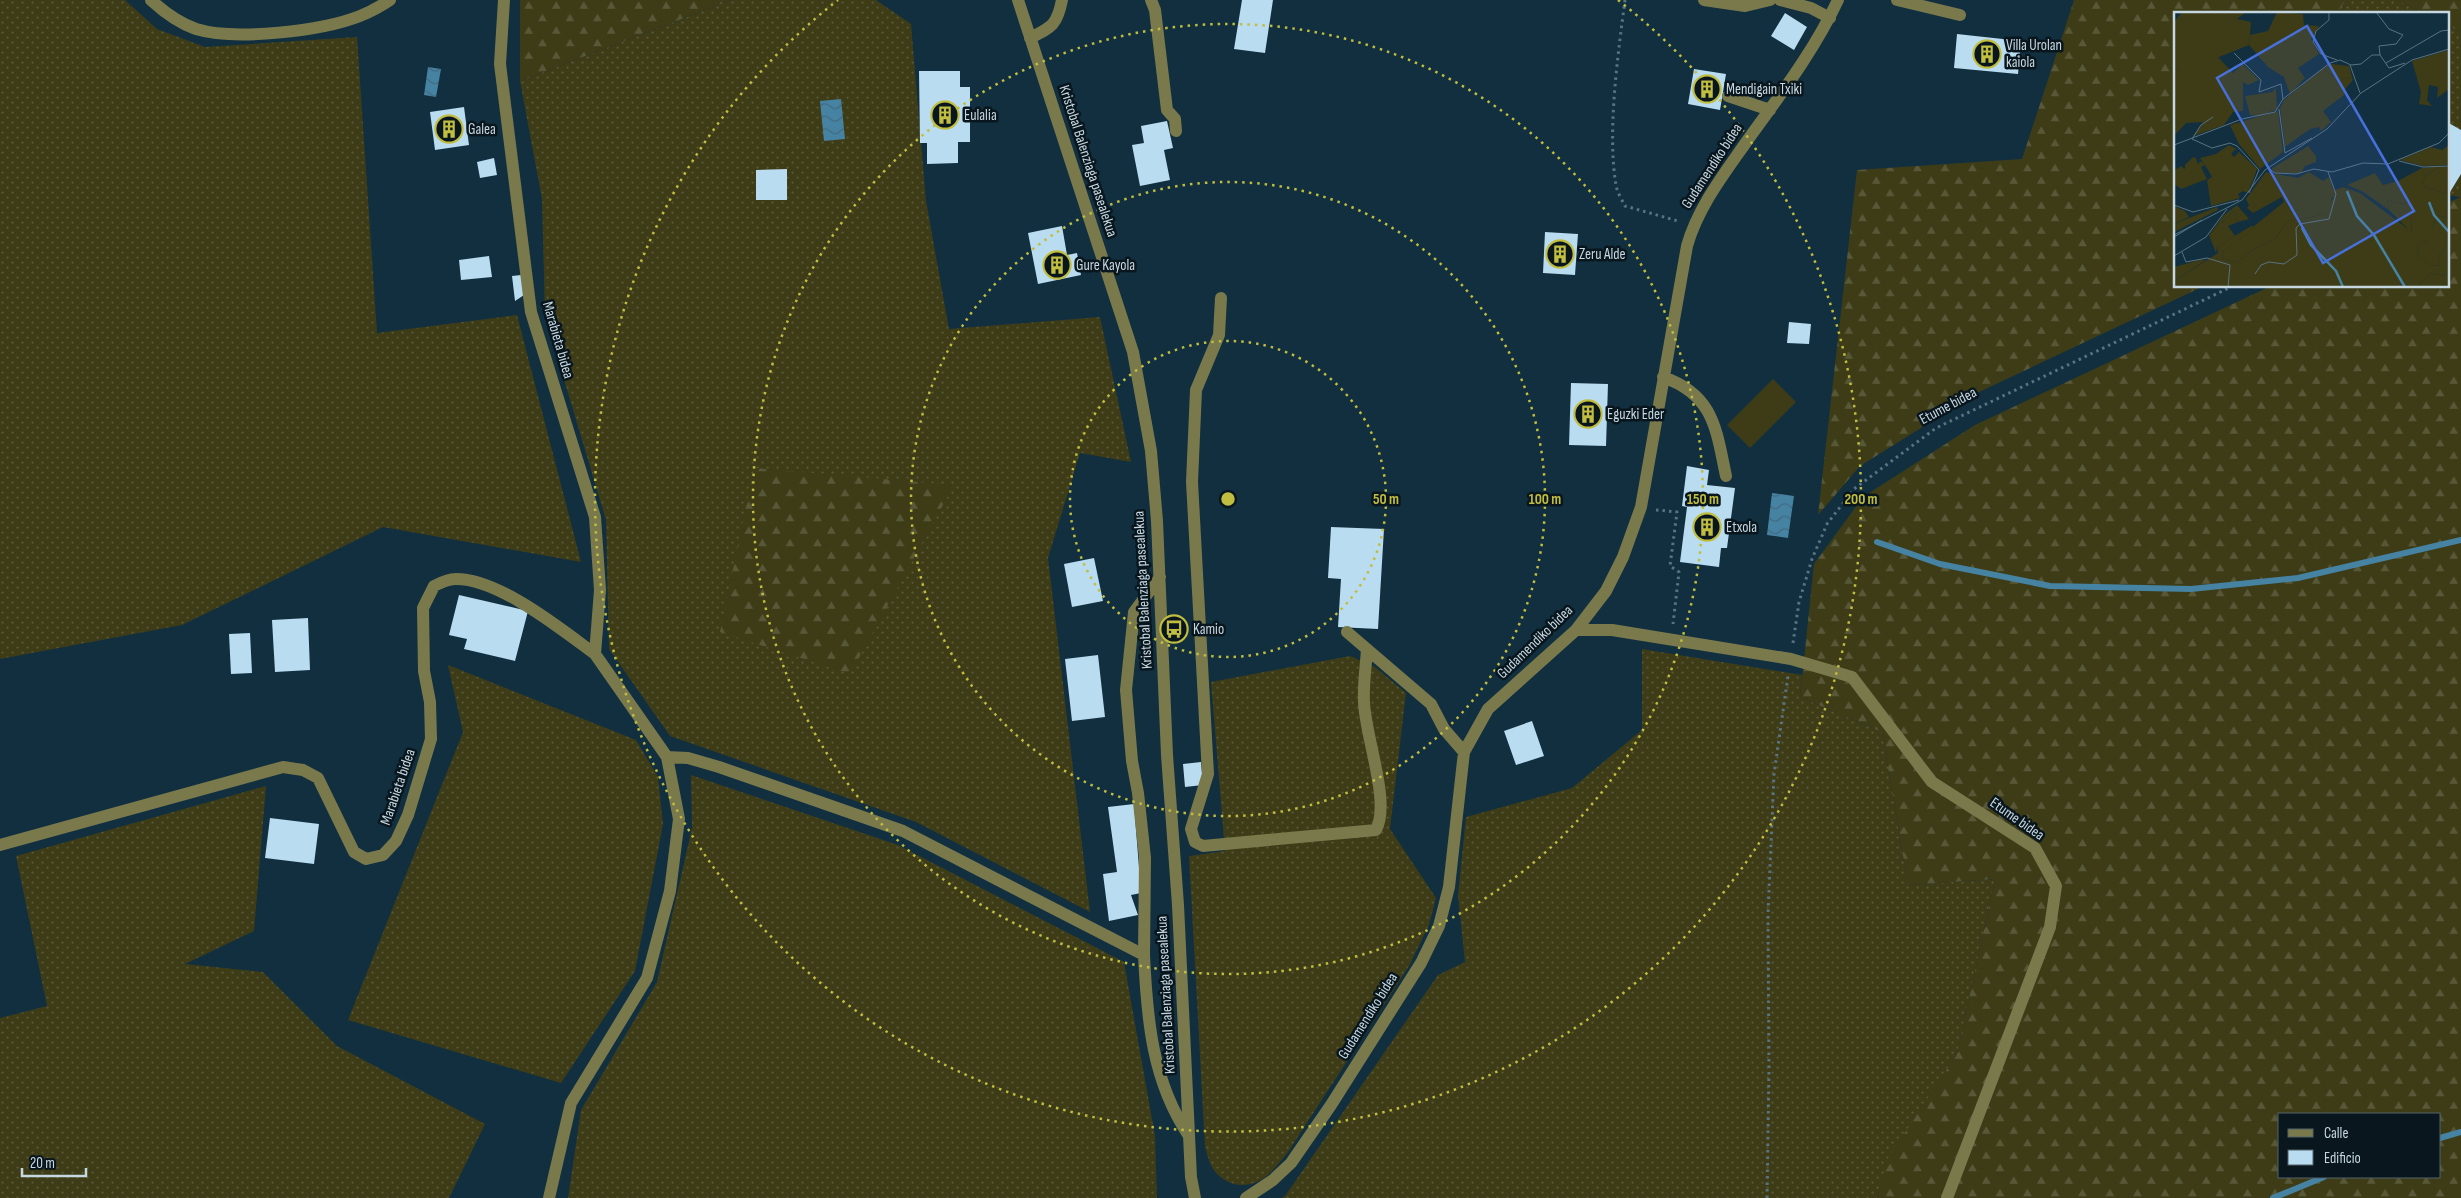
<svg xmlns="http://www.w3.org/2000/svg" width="2461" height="1198" font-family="'Sofia Sans Condensed',sans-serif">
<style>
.grass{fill:url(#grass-dots)}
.forest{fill:url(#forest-firs);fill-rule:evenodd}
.green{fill:#3d3c17}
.water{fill:url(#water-waves)}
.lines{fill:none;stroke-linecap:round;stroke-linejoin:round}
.stream{stroke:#4682a2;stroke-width:6}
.building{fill:#b9dcf0}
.path{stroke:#5a7380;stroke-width:3;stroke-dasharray:2.5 4;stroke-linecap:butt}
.minor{stroke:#79794c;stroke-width:12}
.ring{fill:none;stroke:#c1bd40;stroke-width:2.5;stroke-dasharray:2.5 5}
.labels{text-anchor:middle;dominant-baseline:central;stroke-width:5;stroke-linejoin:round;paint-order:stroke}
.poi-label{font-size:15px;fill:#c6d7e1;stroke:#09161d;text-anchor:start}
.street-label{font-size:15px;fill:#c6d7e1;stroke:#09161d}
.inset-river{fill:none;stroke:#4682a2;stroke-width:2.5}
.inset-road{fill:none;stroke:#597280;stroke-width:1}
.view{fill:#4770da;fill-opacity:0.15;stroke:#4770da;stroke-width:2.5}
.inset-edge{fill:none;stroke:#c6d7e1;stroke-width:2.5}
.centre{fill:#c1bd40;stroke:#09161d;stroke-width:2.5}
.ring-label{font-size:15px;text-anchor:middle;font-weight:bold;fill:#c1bd40;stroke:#09161d;stroke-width:5;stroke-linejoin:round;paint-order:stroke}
</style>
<defs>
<pattern id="grass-dots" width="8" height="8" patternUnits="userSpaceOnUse" patternTransform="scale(1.25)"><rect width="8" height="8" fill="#3d3c17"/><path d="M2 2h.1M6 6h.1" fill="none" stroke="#585738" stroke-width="1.8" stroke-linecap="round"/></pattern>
<pattern id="forest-firs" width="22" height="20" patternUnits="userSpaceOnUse" patternTransform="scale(1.25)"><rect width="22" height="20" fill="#3d3c17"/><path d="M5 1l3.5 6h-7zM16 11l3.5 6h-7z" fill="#585738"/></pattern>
<pattern id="water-waves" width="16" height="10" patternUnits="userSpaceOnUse" patternTransform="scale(1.25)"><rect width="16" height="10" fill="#4682a2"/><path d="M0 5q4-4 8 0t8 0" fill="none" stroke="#426b81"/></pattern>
</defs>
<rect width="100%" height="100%" fill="#112f3f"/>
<path class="grass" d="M0 0H125L157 29 205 47 357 37 377 333 517 315 581 562 383 527 182 625 0 659Z
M731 0H876L911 24 926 201 949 329 1100 317 1131 462 1080 453 1048 558 1090 912 916 822 670 736 609 649 606 520 545 316 542 199 520 81Z
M2344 0H2397L2425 14H2340Z
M2447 25 2461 32V197L2447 195Z
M1642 649 1802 675 1800 697 1882 732 1908 885 1995 879 1957 1054 1889 1158 1877 1198H1281L1285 1196 1438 975 1465 962 1458 896 1466 817 1572 788 1642 730Z
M1350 656 1375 667 1406 693 1390 829 1436 898 1429 925 1409 966 1288 1152C1282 1159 1276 1167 1270 1173 1253 1190 1227 1189 1213 1169 1209 1163 1207 1153 1205 1147L1189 856 1225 851 1211 682Z
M448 665 636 740 658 777 663 824 635 971 561 1083 348 1020 463 732Z
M691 775 898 845 1124 962 1155 1136 1157 1198H568L581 1110 657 982 692 828Z
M266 786 254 931 185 964 263 972 337 1046 485 1124 449 1198H0V1018L47 1006 16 856Z"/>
<path class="forest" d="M520 0H731L520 81Z
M2074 0H2344L2340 14H2175V286H2204L1977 393 1860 466 1818 515 1857 170 2022 159Z
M2397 0H2461V32L2447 25V14H2425Z
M2461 197V1198H1877L1888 1158 1957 1054 1995 879 1908 885 1882 732 1800 697 1814 564 1863 497 1975 425 2271 286H2447V203ZM2280 1114H2440V1177H2280Z
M754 468 954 485 850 674 720 632Z"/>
<path class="green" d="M1773 379 1796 402 1750 448 1727 425Z"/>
<path class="water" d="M428 67 441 69 436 97 424 95Z
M841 99 845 139 824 141 820 101Z
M1772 493 1794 496 1788 538 1767 535Z"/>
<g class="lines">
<path class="stream" d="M1877 542 1940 564 2050 586 2191 589 2298 578 2461 540
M2440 1138 2461 1132
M2273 1198 2324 1177"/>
</g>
<path class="building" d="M1242 0H1273L1265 53 1234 49Z
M1785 13 1807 27 1794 50 1771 36Z
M1957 34 2021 41 2018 74 1954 68Z
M1694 69 1726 74 1720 110 1688 104Z
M919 71H960V87H970V142H958V163L927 164V143H920Z
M464 107 469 145 435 150 430 112Z
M1167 121 1173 148 1164 150 1170 180 1140 186 1132 145 1144 143 1141 126Z
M2447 122 2461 130V174L2447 197Z
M494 158 497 175 480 178 477 162Z
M787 169V200H756V170Z
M1062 226 1067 255 1077 253 1081 275 1038 284 1028 233Z
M1545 232 1578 234 1575 275 1543 273Z
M489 256 492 277 461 280 459 260Z
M521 275 524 295 515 301 512 276Z
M1789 322 1811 324 1809 344 1787 343Z
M1571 383 1608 384 1606 446 1569 445Z
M1687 466 1709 470 1707 485 1735 488 1727 548H1721L1719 567 1680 562 1687 507 1682 506Z
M1331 527 1384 529 1378 629 1338 627 1341 579 1328 578Z
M1094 558 1103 601 1072 607 1064 564Z
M459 595 528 611 515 661 464 649 467 639 449 635Z
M308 618 310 670 275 672 272 620Z
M250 633 252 673 231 674 229 634Z
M1098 655 1105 717 1072 721 1065 659Z
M1532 721 1544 756 1516 765 1504 731Z
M1201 762 1203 785 1185 787 1183 764Z
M1134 804 1141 893 1131 895 1138 915 1109 921 1103 874 1117 872 1108 807Z
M270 818 319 824 314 864 265 858Z"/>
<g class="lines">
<path class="path" d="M1625 0C1618 54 1607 132 1616 185 1617 192 1622 200 1625 206L1678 221
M1656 510 1677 512 1670 566 1679 572 1673 624
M1793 643 1799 602 1812 559 1827 524 1854 489 1936 428 2233 286
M1767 1198 1769 1069 1768 914 1774 774 1788 676"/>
<path class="minor" d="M151 0C164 12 179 23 196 29 235 41 322 31 360 16 370 12 381 6 390 0
M504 0 500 64 531 312 595 517 600 590 595 654 667 757 679 819 670 891 647 978 571 1103 549 1198
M1018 0 1133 352 1151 451 1157 521 1167 755 1178 905 1191 1177 1195 1198
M1151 0 1155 10 1167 110 1175 119 1176 131
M1704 0 1745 6 1770 0
M1780 0 1811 8 1830 18
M1897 0 1960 15
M1030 38C1052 27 1057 25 1062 0
M1728 96 1770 110
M1221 298 1219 335 1196 390 1192 482 1208 774 1191 829 1195 842 1203 846 1376 830C1391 802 1365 736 1364 702 1363 685 1366 666 1367 649
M1663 377C1714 395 1716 429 1726 476
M1576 630H1612L1791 659 1852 677 1932 782 2035 848 2056 886 2050 927 1947 1198
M1347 632 1431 704 1444 729 1464 752
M667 757 688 758 719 767 903 831 1144 955 1145 858 1138 793 1132 761 1126 690 1134 612 1160 577
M0 845 283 767 303 770 318 778 354 852 366 859 383 855 396 841 408 815 431 739 430 702 424 671 423 608 434 586C440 583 449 579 455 579 498 578 561 629 595 654
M1144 955C1147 1019 1152 1081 1189 1136
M1246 1198 1273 1180 1291 1163 1331 1105 1421 963 1439 926 1449 887 1464 752 1488 709 1576 630 1606 591 1623 557 1641 507 1687 246C1698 207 1724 174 1747 141 1780 95 1814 51 1838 0"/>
</g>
<g class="ring">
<circle cx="1228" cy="499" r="158"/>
<circle cx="1228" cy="499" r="317"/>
<circle cx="1228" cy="499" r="475"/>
<path d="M1618 0A633 633 0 1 1 838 0"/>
</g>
<defs>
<g id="building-ring" transform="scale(1.4375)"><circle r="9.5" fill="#09161d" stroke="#c1bd40" stroke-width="1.5"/><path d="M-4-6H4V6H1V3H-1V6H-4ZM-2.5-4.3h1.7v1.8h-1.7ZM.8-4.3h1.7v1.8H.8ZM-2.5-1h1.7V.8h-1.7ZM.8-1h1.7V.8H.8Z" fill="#c1bd40"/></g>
<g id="bus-ring" transform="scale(1.4375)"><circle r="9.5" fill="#09161d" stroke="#c1bd40" stroke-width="1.5"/><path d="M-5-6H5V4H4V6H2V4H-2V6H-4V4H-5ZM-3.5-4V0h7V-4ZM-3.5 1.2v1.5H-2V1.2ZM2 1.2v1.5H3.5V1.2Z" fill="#c1bd40"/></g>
</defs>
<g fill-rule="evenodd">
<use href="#building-ring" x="1987" y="54"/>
<use href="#building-ring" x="1707" y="89"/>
<use href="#building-ring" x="945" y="115"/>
<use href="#building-ring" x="449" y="129"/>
<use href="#building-ring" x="1560" y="254"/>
<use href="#building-ring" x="1057" y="265"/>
<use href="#building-ring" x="1588" y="414"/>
<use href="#building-ring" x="1707" y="527"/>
<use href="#bus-ring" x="1174" y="629"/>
</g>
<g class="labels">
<g class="poi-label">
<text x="2006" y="45">Villa Urolan<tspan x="2006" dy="17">kaiola</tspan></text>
<text x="1726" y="89">Mendigain Txiki</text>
<text x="964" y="115">Eulalia</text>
<text x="468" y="129">Galea</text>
<text x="1579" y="254">Zeru Alde</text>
<text x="1076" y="265">Gure Kayola</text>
<text x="1607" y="414">Eguzki Eder</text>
<text x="1726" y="527">Etxola</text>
<text x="1193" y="629">Kamio</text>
</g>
<g class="street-label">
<text transform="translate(1088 161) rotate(72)">Kristobal Balenziaga pasealekua</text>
<text transform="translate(1712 166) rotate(-57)">Gudamendiko bidea</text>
<text transform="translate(558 340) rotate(74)">Marabieta bidea</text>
<text transform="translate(1948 406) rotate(-28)">Etume bidea</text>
<text transform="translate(1143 590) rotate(-93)">Kristobal Balenziaga pasealekua</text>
<text transform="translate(1535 642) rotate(-44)">Gudamendiko bidea</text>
<text transform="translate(398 787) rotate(-71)">Marabieta bidea</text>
<text transform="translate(2017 819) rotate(35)">Etume bidea</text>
<text transform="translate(1166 995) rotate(-93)">Kristobal Balenziaga pasealekua</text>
<text transform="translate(1368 1016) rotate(-58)">Gudamendiko bidea</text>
</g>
</g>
<g transform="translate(2174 12)">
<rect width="275" height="275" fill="#112f3f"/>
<path d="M103 0 129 2 130 13 145 14 137 27 145 42 124 56 131 66 116 82 110 65 94 55 75 33 76 23 94 19ZM44 45 59 61 69 52 85 68 74 73 69 70V99L59 100 50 113 19 124 30 110 12 111 0 124V56L4 59ZM149 56 164 69 178 65 179 68 171 77 170 83 149 99 157 110 147 119 145 115 136 117 111 135 106 96 110 88ZM102 76 103 97 87 104 76 103 71 84 98 80ZM104 99 109 140 86 157 65 132 56 113ZM55 133 62 137 57 142 60 145 65 140 83 157 74 181 69 179 64 182 66 186 37 194 33 168 38 165 31 153 27 155 33 167 7 177 0 172 1 158 7 154 11 157V153L19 145 22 146 24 153 26 149 30 152 26 146 42 142ZM134 134 142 144V150L131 154 127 161H102L97 157ZM268 154 275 155V182L252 176 248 171 253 162ZM92 160 124 166 135 160 149 169 155 165 160 179 153 202 114 209 101 227 82 236 62 251 48 246 49 239 110 190 108 185 79 201 73 196 75 193 72 187ZM213 187 225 192 236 190 238 221 215 198ZM0 194 11 199 15 205 0 212ZM60 199 64 210 54 214 61 224 43 235 42 241 35 223ZM264 203 275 206V220L273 219V233L264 245 266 253 258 254 243 242 245 232 252 229 258 237V215ZM26 248H32L0 269V255ZM275 259V275H243L256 261 270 264Z" fill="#3d3c17"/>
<path d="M8 0H72L63 7 77 10 75 33 40 47 18 61 4 59 0 56V10ZM275 38V77L263 86 264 75 255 73 253 88 258 94 245 92 247 80 238 49ZM157 52 175 54 178 65 164 69 149 56ZM130 91 138 107H119L116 95ZM275 133V153L249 154 226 148 257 135 268 138ZM268 154 253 162 248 171 252 176 275 182V206L264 203 258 215V238L252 229 245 232 243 242 258 254 266 253 264 245 273 233 267 226V215L270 213 275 220V259L270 264 256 261 243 275H0V269L44 241 43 235 77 214 81 215 49 239 48 246 62 251 82 236 101 227 114 209 153 202 149 196 159 187 158 179 169 175 186 181 238 220 236 190 225 192 213 187 215 198 189 180 173 173 201 161 209 173 224 169 248 156ZM63 193 75 207 64 210 60 199 35 223 50 203ZM43 195 44 198 0 220V212Z" fill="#3d3c17"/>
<path class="inset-river" d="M173 179 183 204 200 223 231 275M255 190 260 203 275 220M128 216 137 233 162 259 169 275"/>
<path class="inset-road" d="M155 0V8L142 19 139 30 147 42 163 48M202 0 215 17 229 23 222 32 205 34 206 43 215 56 231 51M60 41 87 68 85 80 107 72 109 87M212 51 267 19 275 18M176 53 186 81M105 97 111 141 138 126M39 105 27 113 18 127 38 136 56 131 63 134 85 158 75 181M0 133 68 107 101 100 109 87 156 51 166 48 177 53 187 52 198 43H206M225 149 249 155 275 154M94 156 101 161 122 162 140 157 158 160 189 151 214 152 265 131 275 121M0 193 19 200 65 188M0 223 68 188 91 158 153 117 187 81 238 48 275 37M0 225 28 208M8 240 12 250 33 246 56 253 54 275M0 244 32 225 53 197M81 262 87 253 95 250 110 252 123 243 122 216 126 212 155 207 162 182 154 160"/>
<path class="view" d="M133 14 240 199 149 251 43 66Z"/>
<rect width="275" height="275" class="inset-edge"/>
</g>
<circle cx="1228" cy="499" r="8" class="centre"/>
<g class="ring-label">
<text x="1386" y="504">50 m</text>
<text x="1545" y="504">100 m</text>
<text x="1703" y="504">150 m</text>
<text x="1861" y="504">200 m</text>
</g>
<rect x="2278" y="1113" width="162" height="65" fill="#09161d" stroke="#55636b"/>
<rect x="2288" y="1129" width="25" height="8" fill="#79794c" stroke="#55636b"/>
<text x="2324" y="1138" font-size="15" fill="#c6d7e1">Calle</text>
<rect x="2288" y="1150" width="25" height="15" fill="#b9dcf0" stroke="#55636b"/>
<text x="2324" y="1163" font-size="15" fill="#c6d7e1">Edificio</text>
<path d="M22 1168v8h64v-8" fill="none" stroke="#c6d7e1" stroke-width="2.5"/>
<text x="30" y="1168" font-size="15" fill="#c6d7e1" stroke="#09161d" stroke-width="4" paint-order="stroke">20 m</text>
</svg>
